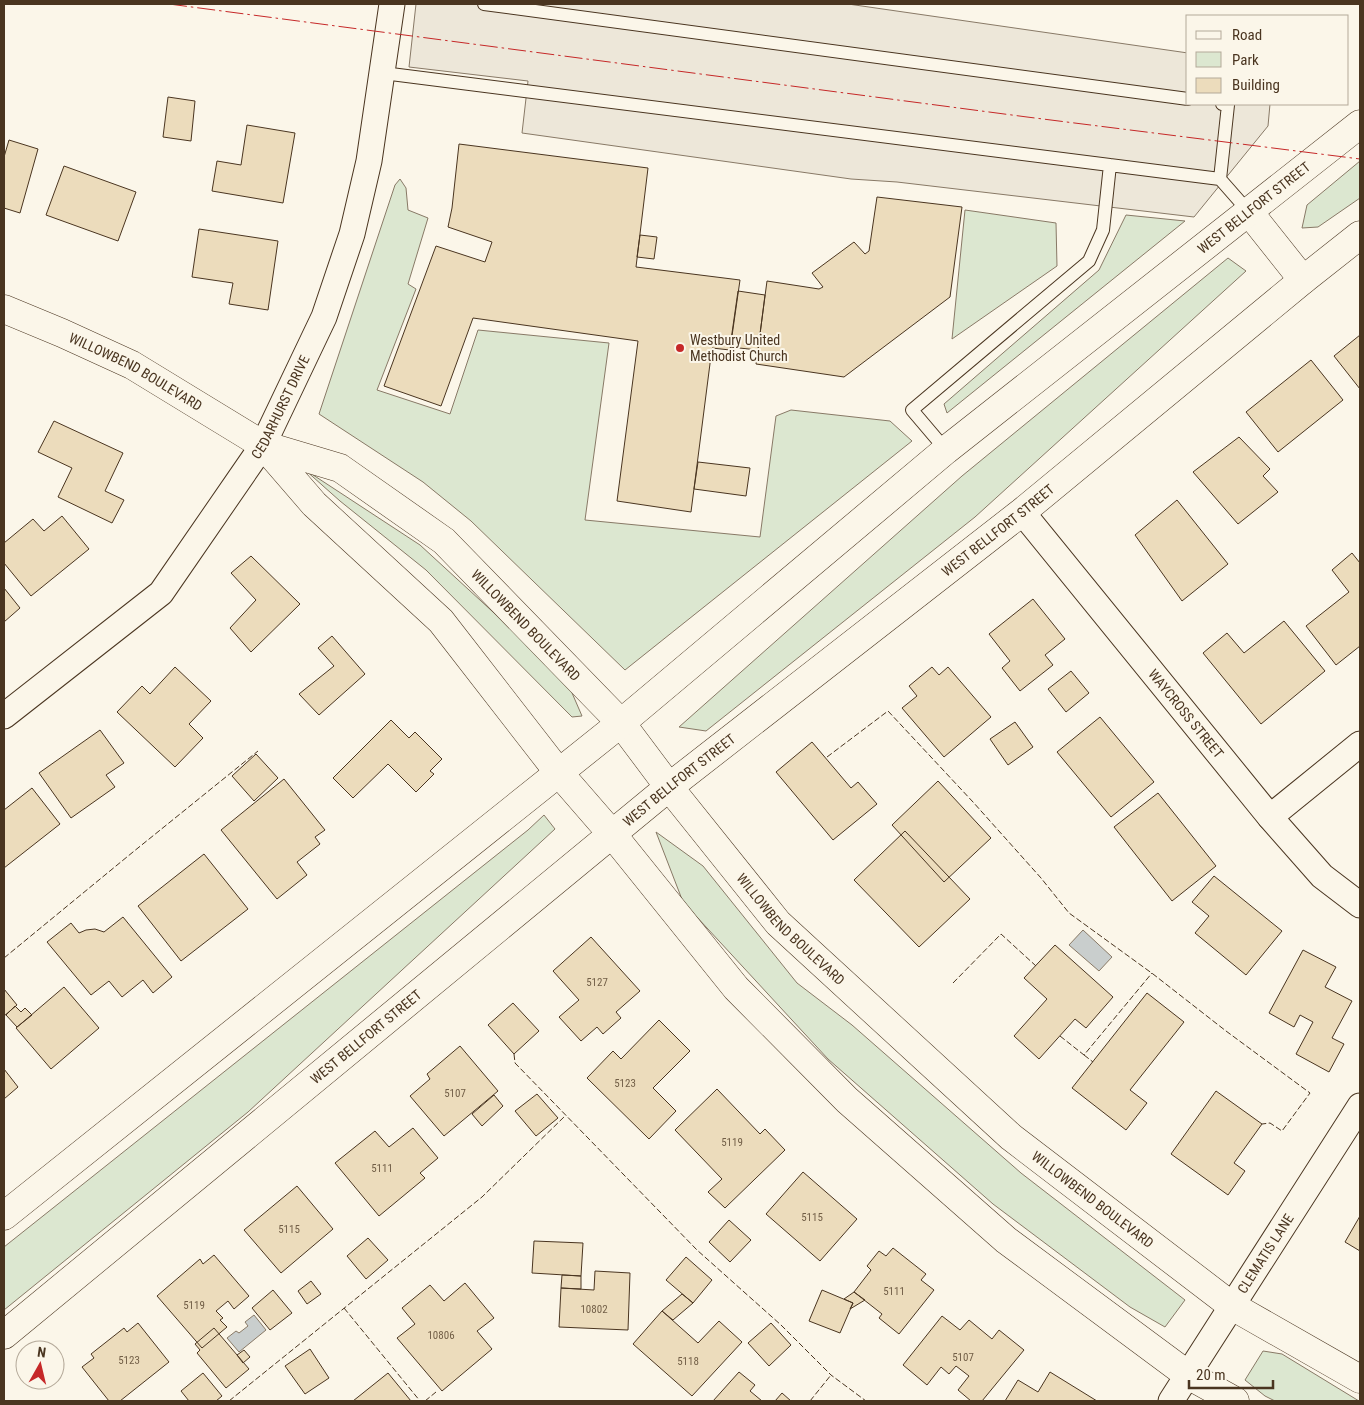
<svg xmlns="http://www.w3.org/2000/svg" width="1364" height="1405" font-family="'Roboto Condensed',sans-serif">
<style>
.green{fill:#dce7d0;stroke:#887966}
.parking{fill:#ede7d9;stroke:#887966}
.water{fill:#c9cecd;stroke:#887966}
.building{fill:#ecdcbc;stroke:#4a3520}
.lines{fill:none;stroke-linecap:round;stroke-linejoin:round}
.service-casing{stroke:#4a3520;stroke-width:14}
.minor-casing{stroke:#4a3520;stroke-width:27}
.secondary-casing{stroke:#4a3520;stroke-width:29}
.service{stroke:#fbf6e9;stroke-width:12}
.minor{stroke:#fbf6e9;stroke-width:25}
.secondary{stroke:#fbf6e9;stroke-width:28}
.fence{stroke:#4a3520;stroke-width:1;stroke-dasharray:6 2.5;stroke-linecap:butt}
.power{stroke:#c62828;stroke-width:1;stroke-dasharray:18 4 2.5 4;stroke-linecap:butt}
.poi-dot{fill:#c62828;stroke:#fbf6e9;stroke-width:2}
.labels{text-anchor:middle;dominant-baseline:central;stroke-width:4;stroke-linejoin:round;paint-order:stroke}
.number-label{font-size:11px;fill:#725f47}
.street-label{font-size:14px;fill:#4a3520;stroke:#fbf6e9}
.poi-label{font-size:14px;fill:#4a3520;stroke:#fbf6e9;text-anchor:start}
</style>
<rect width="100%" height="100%" fill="#fbf6e9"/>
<path class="green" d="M1360 161V198L1318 227 1302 228 1307 205Z
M400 179 406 188 408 210 428 218 408 284 416 289 377 390 450 414 478 330 609 343 585 520 760 537 776 416 791 410 890 421 912 441 625 670 471 521 423 482 319 414 395 185Z
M965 210 1056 223 1057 266 952 339Z
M1126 215 1185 221 947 413 944 404 1099 270Z
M1228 258 1246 271 975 517 706 731 679 727 962 476Z
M304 469 420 545 566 679 582 716 572 717 426 570 340 501Z
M544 815 555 829 248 1112 4 1310V1247L528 830Z
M656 832 703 866 797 983 852 1025 1021 1173 1185 1300 1165 1327 1130 1307 993 1204 828 1059 683 902Z
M1263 1351 1282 1354 1359 1401H1275L1265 1396 1245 1380Z"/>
<path class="parking" d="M416 4H848L1188 53V104H1270L1268 126 1194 217 897 182 851 179 522 133 528 81 409 67Z"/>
<path class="water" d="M1083 930 1112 957 1099 971 1069 945Z
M254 1315 266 1330 239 1352 227 1338 236 1331 239 1333 248 1326 245 1322Z"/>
<path class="building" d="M168 97 195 101 191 141 163 137Z
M247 125 295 133 283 203 212 191 217 161 241 165Z
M9 140 38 149 20 213 4 208V157Z
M459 144 648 168 636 267 740 280 730 350 712 348 691 512 617 501 638 341 473 318 441 406 384 386 436 246 485 262 492 242 448 227 452 208Z
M64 166 136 192 118 241 46 215Z
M877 197 962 207 950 297 844 377 756 364 767 281 819 289 823 287 812 273 854 242 865 254 869 251Z
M199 229 278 241 268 310 229 304 233 283 192 277Z
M640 235 657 237 654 259 637 257Z
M738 291 765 295 758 350 730 347Z
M1360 335V389L1334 356Z
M1311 360 1343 400 1278 452 1246 412Z
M54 421 123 453 105 491 124 500 112 523 58 497 72 468 38 452Z
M1239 437 1270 469 1263 476 1278 492 1238 524 1193 472Z
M698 462 750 468 746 496 694 489Z
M1177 500 1228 564 1182 601 1135 535Z
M62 516 89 549 31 596 4 563V543L33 519 44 531Z
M1352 553 1360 563V646L1336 665 1306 626 1349 592 1332 570Z
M251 556 300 604 251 652 230 628 256 600 231 573Z
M4 588 20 608 4 622Z
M1033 599 1065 639 1045 655 1053 665 1020 691 1002 668 1010 661 989 634Z
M1284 621 1325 671 1261 724 1203 653 1227 633 1244 653Z
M332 636 365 674 319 715 299 694 334 666 318 648Z
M175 667 211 701 189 724 203 738 175 767 117 712 142 686 150 694Z
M932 667 939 675 948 667 991 717 944 757 902 708 917 696 909 686Z
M1071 671 1089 693 1066 712 1048 689Z
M1100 717 1154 782 1111 817 1057 752Z
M391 720 409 738 415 732 442 759 430 771 434 774 416 792 388 764 353 798 333 778Z
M1015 722 1033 747 1008 765 990 739Z
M100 730 124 763 106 775 115 787 71 818 39 773Z
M812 742 851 788 858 782 877 804 833 840 776 772Z
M256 754 278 778 254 801 232 776Z
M284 779 325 830 315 837 320 844 297 862 307 875 277 899 221 830Z
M938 781 991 838 944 882 892 825Z
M32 788 60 824 4 868V810Z
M1158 793 1216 866 1172 901 1114 827Z
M905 831 970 899 919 947 854 880Z
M204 854 248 909 181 961 138 906Z
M1214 876 1282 931 1246 975 1195 933 1209 916 1192 902Z
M123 917 172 977 153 993 143 980 122 997 109 981 91 995 47 942 71 923 79 933 86 930 95 929 104 932Z
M591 937 640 991 616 1012 621 1018 603 1034 597 1027 581 1041 559 1017 579 1000 553 971Z
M1055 945 1113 997 1086 1028 1075 1019 1039 1059 1014 1036 1047 999 1024 978Z
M1303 950 1336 967 1325 987 1352 1001 1332 1038 1344 1044 1329 1072 1296 1054 1313 1022 1300 1015 1294 1027 1269 1013Z
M64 987 99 1028 51 1069 16 1028Z
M4 989 17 1005 4 1016Z
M1147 993 1184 1022 1130 1090 1147 1103 1126 1130 1072 1088Z
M513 1003 539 1031 514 1054 488 1025Z
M15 1006 21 1012 25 1008 32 1015 17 1027 6 1015Z
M659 1020 690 1051 653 1088 676 1111 649 1139 587 1078 613 1051 621 1059Z
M460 1046 498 1091 444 1136 410 1096 430 1079 427 1074Z
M4 1069 18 1087 4 1099Z
M717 1089 760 1134 765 1129 785 1150 725 1208 708 1192 722 1179 675 1130Z
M1216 1091 1262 1124 1234 1163 1245 1171 1228 1195 1171 1154Z
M537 1094 558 1118 536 1136 515 1111Z
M494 1095 503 1106 482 1126 472 1114Z
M413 1128 438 1158 420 1173 425 1178 379 1216 335 1163 375 1131 389 1147Z
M803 1172 857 1219 820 1261 766 1214Z
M297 1186 333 1229 281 1273 244 1230Z
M1360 1216V1251L1345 1242Z
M729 1220 751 1240 730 1262 709 1242Z
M368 1238 388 1260 366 1279 347 1256Z
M534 1241 583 1243 581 1276 532 1273Z
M893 1248 926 1274 921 1280 934 1290 899 1334 879 1318 882 1314 854 1292 871 1270 867 1266 879 1251 886 1256Z
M214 1255 249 1296 234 1309 228 1301 216 1311 223 1318 220 1320 227 1327 202 1348 157 1296 200 1259 203 1264Z
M686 1257 712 1280 693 1303 666 1280Z
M595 1271 630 1273 628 1330 559 1327 561 1288 594 1290Z
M562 1275 581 1276V1289L561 1288Z
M311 1281 321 1294 307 1304 298 1291Z
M465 1283 494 1318 477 1331 492 1349 442 1391 397 1338 415 1324 402 1308 430 1285 444 1301Z
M273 1290 292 1313 270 1330 252 1308Z
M822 1290 853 1303 840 1333 809 1321Z
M854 1292 865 1300 850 1309 853 1303 844 1299Z
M682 1294 693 1303 673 1320 662 1311Z
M662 1311 698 1343 719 1321 742 1342 692 1396 633 1344Z
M942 1316 960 1330 969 1320 992 1339 999 1330 1024 1350 982 1401H971L958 1390 969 1376 956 1366 949 1374 941 1367 927 1385 903 1365Z
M138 1323 169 1362 120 1401H109L82 1367 94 1358 91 1354 124 1328 127 1332Z
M771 1323 791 1345 769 1366 748 1343Z
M214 1328 249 1369 226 1388 197 1353 200 1350 195 1344Z
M310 1349 329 1378 305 1394 285 1366Z
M244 1350 250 1357 243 1363 237 1355Z
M739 1372 755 1385 750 1391 762 1401H713Z
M1050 1372 1097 1401H1005L1018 1380 1038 1392Z
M203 1373 222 1396 216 1401H189L181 1391Z
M388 1373 411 1401H353Z
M782 1393 791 1401H775Z"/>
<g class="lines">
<g class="service-casing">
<path id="service" d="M484 4 1188 99
M383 73 1220 179 1249 212
M1220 179 1228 105 1222 104
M946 450 912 410 1089 261 1103 230 1110 165"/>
</g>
<g class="minor-casing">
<g id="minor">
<path id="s1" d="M1022 512 1270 817 1322 876 1360 905"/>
<path id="s2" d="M4 716 161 593 263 445 324 317 352 234 369 161 392 4"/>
<path d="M1270 817 1360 744"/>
<path id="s3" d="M1171 1401 1360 1106"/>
</g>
</g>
<g class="secondary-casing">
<g id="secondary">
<path d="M1249 212 1303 280"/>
<path id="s4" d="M4 309 62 333 132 365 263 445 340 468 444 541 621 723 669 787 778 923 1011 1137 1232 1306 1360 1379"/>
<path d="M263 445 314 504 441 621 559 773 612 834 736 988 847 1100 1006 1240 1188 1375 1235 1401"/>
<path id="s5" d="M4 1216 621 723 946 450 1360 124"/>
<path id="s6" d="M4 1335 669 787 1022 512 1303 280 1360 235"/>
</g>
</g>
<use href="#service" class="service"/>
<use href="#minor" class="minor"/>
<use href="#secondary" class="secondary"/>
<path class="fence" d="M827 757 888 711 973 802 1041 878 1069 913 1153 974 1226 1031 1310 1093 1282 1131 1270 1123 1262 1124
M4 958 133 852 258 751
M953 983 1001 934 1036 966
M1060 1036 1084 1055 1152 973
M514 1054 515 1063 697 1250 781 1325 831 1375 866 1401
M1084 1055 1093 1062
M344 1308 420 1401
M229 1401 482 1197 565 1116
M425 1401 436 1392
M810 1401 831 1375"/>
<path class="power" d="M169 4 1027 117 1360 159"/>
</g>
<circle class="poi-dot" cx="680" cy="348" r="5"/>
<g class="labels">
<g class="number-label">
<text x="597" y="982">5127</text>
<text x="625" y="1083">5123</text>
<text x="455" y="1093">5107</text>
<text x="732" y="1142">5119</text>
<text x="382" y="1168">5111</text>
<text x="812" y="1217">5115</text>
<text x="289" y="1229">5115</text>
<text x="894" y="1291">5111</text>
<text x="194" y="1305">5119</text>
<text x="594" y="1309">10802</text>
<text x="441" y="1335">10806</text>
<text x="963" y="1357">5107</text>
<text x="129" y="1360">5123</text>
<text x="688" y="1361">5118</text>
</g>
<g class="street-label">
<text stroke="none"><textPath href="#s5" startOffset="1606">WEST BELLFORT STREET</textPath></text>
<text stroke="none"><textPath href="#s4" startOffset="146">WILLOWBEND BOULEVARD</textPath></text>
<text stroke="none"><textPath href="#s2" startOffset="421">CEDARHURST DRIVE</textPath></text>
<text stroke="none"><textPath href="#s6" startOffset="1279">WEST BELLFORT STREET</textPath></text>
<text stroke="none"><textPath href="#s4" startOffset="618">WILLOWBEND BOULEVARD</textPath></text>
<text stroke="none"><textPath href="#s1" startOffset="260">WAYCROSS STREET</textPath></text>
<text stroke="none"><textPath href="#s6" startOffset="874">WEST BELLFORT STREET</textPath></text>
<text stroke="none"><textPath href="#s4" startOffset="1022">WILLOWBEND BOULEVARD</textPath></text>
<text stroke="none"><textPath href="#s6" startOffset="469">WEST BELLFORT STREET</textPath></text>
<text stroke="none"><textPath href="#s4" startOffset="1428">WILLOWBEND BOULEVARD</textPath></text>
<text stroke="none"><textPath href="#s3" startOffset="175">CLEMATIS LANE</textPath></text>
</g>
<g class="poi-label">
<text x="690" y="340">Westbury United<tspan x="690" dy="16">Methodist Church</tspan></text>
</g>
</g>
<rect width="1364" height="1405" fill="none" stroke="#4a3520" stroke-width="10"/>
<rect x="1186" y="15" width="162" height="90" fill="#fbf6e9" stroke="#b4a999"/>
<rect x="1196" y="31" width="25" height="8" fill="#fbf6e9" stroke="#b4a999"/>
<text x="1232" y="40" font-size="15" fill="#4a3520">Road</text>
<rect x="1196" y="52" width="25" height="15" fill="#dce7d0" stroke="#b4a999"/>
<text x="1232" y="65" font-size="15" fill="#4a3520">Park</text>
<rect x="1196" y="78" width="25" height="15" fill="#ecdcbc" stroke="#b4a999"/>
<text x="1232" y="90" font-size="15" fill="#4a3520">Building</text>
<g transform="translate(40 1365) rotate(8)"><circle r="24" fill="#fbf6e9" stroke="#b4a999"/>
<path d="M0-4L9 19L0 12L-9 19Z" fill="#c62828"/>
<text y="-8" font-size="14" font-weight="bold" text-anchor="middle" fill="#4a3520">N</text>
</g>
<path d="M1189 1380v8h84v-8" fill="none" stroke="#4a3520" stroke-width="2.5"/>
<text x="1196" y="1380" font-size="15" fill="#4a3520" stroke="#fbf6e9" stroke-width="4" paint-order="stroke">20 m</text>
</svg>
